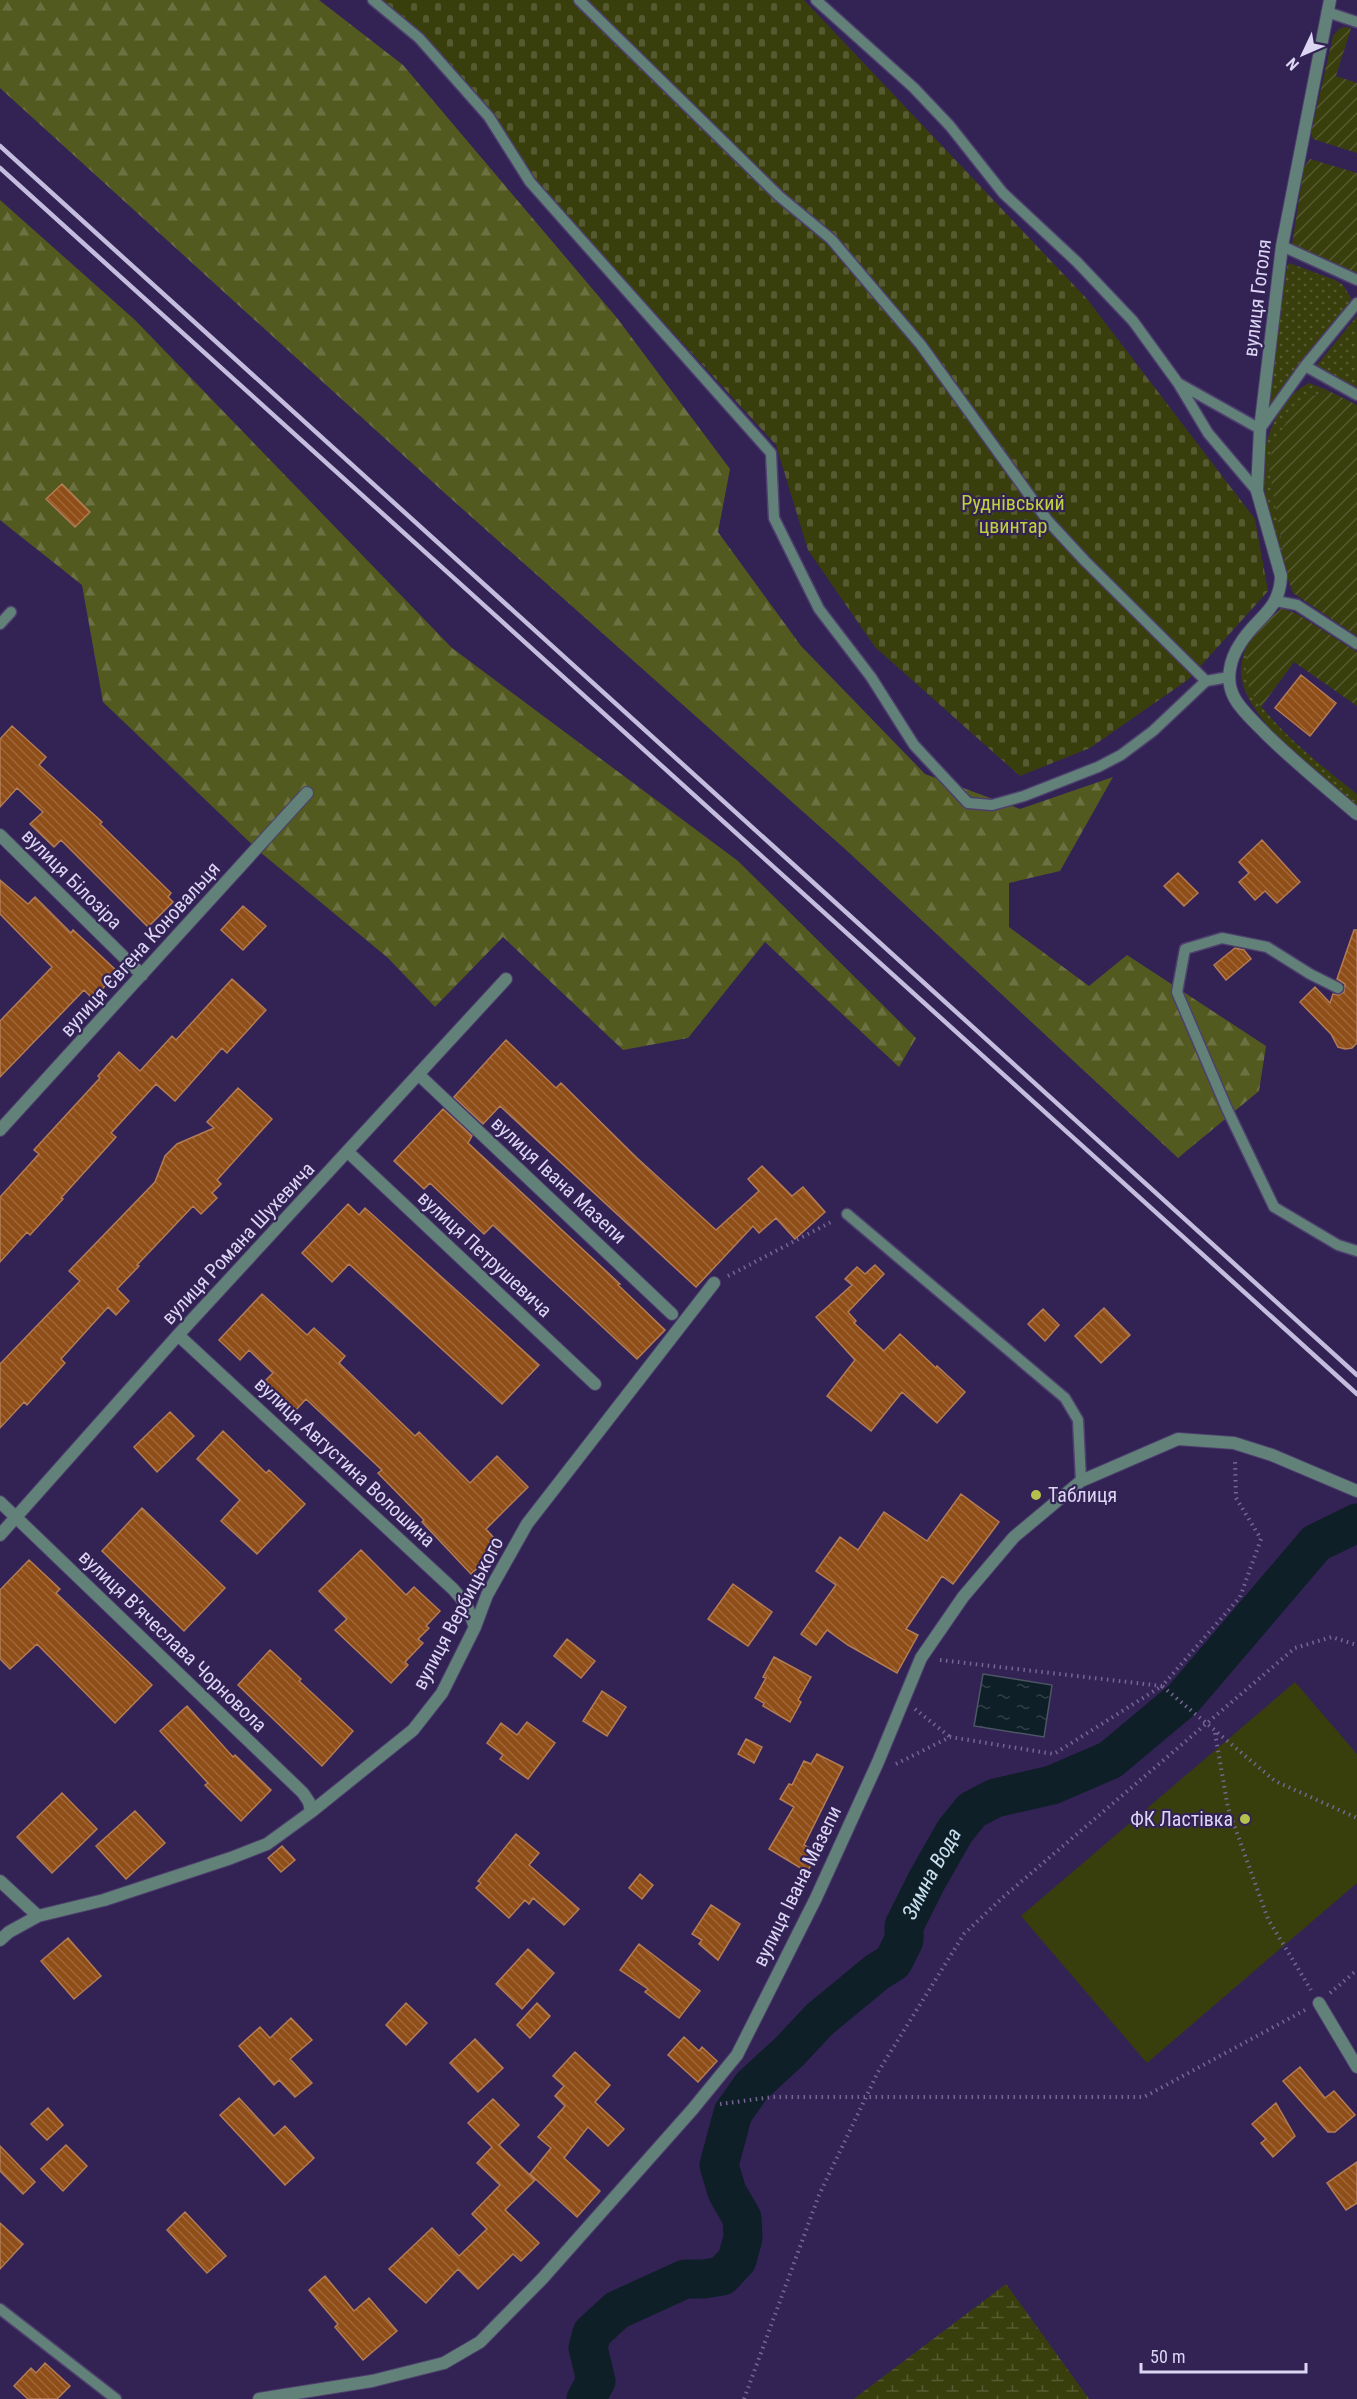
<svg xmlns="http://www.w3.org/2000/svg" width="1357" height="2399" font-family="'Roboto Condensed',sans-serif">
<style>
.grass{fill:url(#grass-dots)}
.forest{fill:url(#forest-firs)}
.wetland{fill:url(#wetland-marsh)}
.cemetery{fill:url(#cemetery-stones)}
.garden{fill:url(#garden-furrows)}
.pitch{fill:#393f0c}
.water{fill:url(#water-ripples);stroke:#4c5665;stroke-width:1.5}
.lines{fill:none;stroke-linecap:round;stroke-linejoin:round}
.river{stroke:#0f1f28;stroke-width:39}
.building{fill:url(#building-back-hatch);stroke:#b37c55;stroke-width:1.5}
.lane-casing{stroke:#4e3f6e;stroke-width:13}
.street-casing{stroke:#4e3f6e;stroke-width:14}
.path{stroke:#746792;stroke-width:4;stroke-dasharray:1.5 4.5;stroke-linecap:butt}
.lane{stroke:#628279;stroke-width:10}
.street{stroke:#628279;stroke-width:12}
.rail{stroke:#c5bdde;stroke-width:4.5}
.poi-dot{fill:#b4c24b;stroke:#332355;stroke-width:2}
.labels{text-anchor:middle;dominant-baseline:central;stroke-width:4.5;stroke-linejoin:round;paint-order:stroke}
.street-label{font-size:20px;fill:#dcd5f4;stroke:#332355}
.park-label{font-size:20px;fill:#c0d13d;stroke:#332355}
.poi-label{font-size:20px;fill:#dcd5f4;stroke:#332355;text-anchor:start}
.water-label{font-size:21px;font-style:italic;fill:#c7dfee;stroke:#332355}
</style>
<defs>
<pattern id="grass-dots" width="8" height="8" patternUnits="userSpaceOnUse" patternTransform="scale(1.5)"><rect width="8" height="8" fill="#393f0c"/><path d="M2 2h.1M6 6h.1" fill="none" stroke="#555a30" stroke-width="1.8" stroke-linecap="round"/></pattern>
<pattern id="forest-firs" width="22" height="20" patternUnits="userSpaceOnUse" patternTransform="scale(1.5)"><rect width="22" height="20" fill="#535a20"/><path d="M5 1l3.5 6h-7zM16 11l3.5 6h-7z" fill="#6b7141"/></pattern>
<pattern id="wetland-marsh" width="20" height="14" patternUnits="userSpaceOnUse" patternTransform="scale(1.5)"><rect width="20" height="14" fill="#393f0c"/><path d="M1 5h8M5 5V1M11 12h8M15 12V8" fill="none" stroke="#555a30"/></pattern>
<pattern id="cemetery-stones" width="16" height="16" patternUnits="userSpaceOnUse" patternTransform="scale(1.5)"><rect width="16" height="16" fill="#393f0c"/><path d="M2 7V4a2 2 0 0 1 4 0v3zM10 15v-3a2 2 0 0 1 4 0v3z" fill="#555a30"/></pattern>
<pattern id="garden-furrows" width="10" height="10" patternUnits="userSpaceOnUse" patternTransform="scale(1.5)"><rect width="10" height="10" fill="#393f0c"/><path d="M-1 1l2-2M0 10L10 0M9 11l2-2" fill="none" stroke="#555a30"/></pattern>
<pattern id="water-ripples" width="26" height="14" patternUnits="userSpaceOnUse" patternTransform="scale(1.5)"><rect width="26" height="14" fill="#0f1f28"/><path d="M2 4q2-2 4 0t4 0M15 11q2-2 4 0t4 0" fill="none" stroke="#313f48"/></pattern>
<pattern id="building-back-hatch" width="6" height="6" patternUnits="userSpaceOnUse" patternTransform="scale(1.5)"><rect width="6" height="6" fill="#8f4e17"/><path d="M-1 5l2 2M0 0l6 6M5-1l2 2" fill="none" stroke="#9e6739"/></pattern>
</defs>
<rect width="100%" height="100%" fill="#332355"/>
<path class="grass" d="M1289 263 1335 280 1343 285 1351 298 1348 306 1271 404 1268 399 1287 267Z
M1357 316V388L1316 366Z
M1309 383 1329 391 1312 396 1268 462 1288 579C1273 523 1247 471 1277 416 1284 403 1295 390 1309 383Z
M1256 630 1249 689C1276 731 1318 763 1357 794V806C1323 778 1238 716 1241 668 1242 654 1248 642 1256 630Z"/>
<path class="forest" d="M0 0H319L403 65 617 318 730 469 718 532 801 646 925 774 1020 809 1113 777 1060 871 1009 883V927L1089 986 1127 955 1266 1046 1259 1091 1178 1158 845 849 448 496 0 88Z
M0 200 135 320 452 648 738 861 916 1038 899 1067 765 942 688 1038 623 1050 503 937 435 1007 388 958 260 852 103 702 82 585 0 520Z"/>
<path class="wetland" d="M1006 2284 1089 2399H854L855 2398Z"/>
<path class="cemetery" d="M381 0H804L1087 299 1255 519 1268 591 1189 679 1090 748 1020 776 875 647 808 550 776 445 541 188 492 112 425 37Z"/>
<path class="garden" d="M1344 27 1351 28 1336 76 1357 83V153L1313 139 1311 133 1333 36 1339 29Z
M1310 159 1357 173V276L1292 245 1304 167Z
M1329 391 1357 405V636L1293 593 1288 579 1268 463 1277 437 1292 414 1312 396Z
M1282 608 1297 614 1357 652V706L1294 662 1261 707 1249 689 1245 663 1256 630Z"/>
<path class="pitch" d="M1295 1682 1357 1754V1883L1147 2063 1021 1916Z"/>
<path class="water" d="M983 1674 1052 1685 1044 1737 974 1726Z"/>
<g class="lines">
<path class="river" id="s1" d="M586 2399 596 2381 588 2348 592 2333 617 2310 685 2279H704L722 2276 737 2260 743 2238 742 2218 727 2192 719 2165 733 2113 752 2086 789 2052 820 2019 877 1972 893 1962 904 1940V1926L927 1880 955 1831 972 1810 995 1798 1052 1785 1110 1760 1183 1699 1316 1543 1357 1523"/>
</g>
<path class="building" d="M62 484 90 512 75 527 46 499Z
M1301 675 1336 703 1310 736 1275 708Z
M12 726 46 757 39 765 102 822 100 824 171 893 168 897 173 902 148 927 61 840 54 847 30 824 43 812 17 788 0 807V739Z
M1262 840 1300 882 1277 903 1265 891 1255 900 1239 882 1249 873 1239 862Z
M1178 873 1198 893 1184 906 1164 886Z
M0 880 28 904 35 897 71 933 73 930 118 972 93 999 84 990 0 1077V1021L52 967 0 914Z
M243 906 266 926 243 950 221 930Z
M1354 930H1357V1043L1352 1048 1345 1049 1338 1047 1331 1034 1300 1002 1315 987 1330 1003 1333 994 1339 995 1344 992 1345 984 1337 979Z
M1235 948 1244 950 1251 959 1226 980 1214 965Z
M232 979 266 1010 227 1053 222 1048 175 1101 156 1084 111 1133 116 1137 61 1198 63 1199 30 1235 27 1232 0 1262V1197L39 1154 34 1150 100 1078 98 1076 119 1052 140 1071 172 1036 176 1040Z
M506 1040 556 1088 561 1083 637 1158 716 1230 759 1191 748 1179 762 1166 792 1196 803 1187 825 1212 795 1239 776 1218 759 1233 753 1226 696 1287 500 1106 483 1124 454 1097Z
M238 1088 272 1119 217 1180 221 1184 212 1193 217 1198 201 1214 193 1206 137 1265 139 1266 117 1289 129 1301 116 1315 108 1307 61 1359 65 1363 27 1405 24 1402 0 1428V1364L80 1281 69 1271 155 1182 165 1156 177 1144 214 1128 207 1122Z
M443 1109 472 1136 468 1143 620 1284 618 1285 665 1330 637 1359 493 1225 484 1234 430 1183 424 1189 394 1161Z
M348 1204 359 1215 365 1208 539 1365 502 1404 349 1264 332 1282 302 1253Z
M875 1265 884 1274 848 1312 856 1321 854 1323 884 1351 900 1334 936 1368 937 1366 965 1392 937 1423 902 1392 871 1431 827 1396 855 1360 816 1317 852 1285 845 1279 857 1267 865 1274Z
M262 1294 307 1335 314 1328 345 1356 339 1363 415 1436 419 1432 470 1483 497 1456 528 1487 486 1529 501 1546 471 1574 422 1522 424 1520 378 1473 382 1470 306 1399 295 1411 264 1382 273 1373 249 1350 240 1360 219 1340Z
M1104 1308 1130 1335 1101 1363 1075 1336Z
M1043 1309 1059 1325 1045 1341 1028 1324Z
M170 1412 194 1436 157 1472 134 1447Z
M223 1431 266 1473 269 1470 305 1504 257 1554 221 1521 240 1500 197 1459Z
M961 1494 999 1522 953 1584 942 1576 906 1629 918 1635 897 1673 848 1645 827 1630 816 1645 801 1634 836 1585 816 1571 840 1537 858 1550 884 1512 927 1541Z
M142 1508 225 1588 184 1631 102 1551Z
M361 1550 406 1595 414 1587 440 1611 426 1626 429 1628 418 1639 423 1643 405 1662 408 1665 391 1683 335 1630 347 1619 319 1591Z
M29 1560 60 1589 56 1593 152 1685 115 1723 37 1644 10 1669 0 1659V1590Z
M733 1584 772 1612 748 1646 708 1619Z
M567 1639 595 1661 581 1678 554 1656Z
M270 1650 301 1679 299 1681 353 1731 322 1766 238 1685Z
M774 1657 811 1677 798 1700 801 1702 790 1722 763 1706 764 1703 755 1698 766 1678 763 1677Z
M602 1691 626 1707 607 1736 583 1721Z
M187 1706 233 1757 235 1755 271 1790 241 1821 205 1785 208 1783 160 1731Z
M527 1722 555 1743 528 1779 500 1759 503 1755 487 1743 501 1723 517 1735Z
M746 1739 762 1747 754 1763 738 1754Z
M817 1754 843 1767 804 1845 818 1853 807 1872 769 1849 794 1807 780 1799 789 1784 792 1785 804 1761 811 1764Z
M62 1793 97 1829 52 1873 17 1837Z
M135 1811 165 1843 126 1879 96 1846Z
M516 1834 539 1853 529 1865 579 1909 564 1925 533 1898 529 1904 525 1900 509 1918 476 1888 481 1883 478 1881Z
M282 1846 295 1860 281 1872 268 1858Z
M640 1874 653 1885 642 1899 629 1888Z
M711 1905 740 1924 718 1960 699 1944 702 1940 692 1934Z
M68 1938 101 1976 74 1999 41 1961Z
M639 1944 700 1991 679 2018 645 1992 648 1989 620 1970Z
M528 1949 554 1973 522 2009 496 1984Z
M406 2003 427 2023 406 2045 386 2025Z
M537 2003 550 2016 530 2038 517 2025Z
M291 2018 312 2040 290 2059 312 2083 295 2097 279 2080 274 2085 239 2046 260 2027 270 2038Z
M684 2037 699 2051 702 2047 717 2061 698 2082 668 2055Z
M475 2039 503 2068 478 2092 450 2063Z
M575 2052 610 2085 595 2102 624 2129 608 2146 588 2127 564 2158 600 2191 577 2217 530 2174 551 2148 538 2137 565 2106 555 2096 564 2086 553 2076Z
M1300 2067 1325 2098 1334 2091 1355 2115 1335 2132H1328L1283 2081Z
M239 2098 274 2136 285 2126 314 2158 285 2185 220 2115Z
M493 2099 519 2125 499 2145 535 2180 505 2210 539 2243 521 2261 513 2254 478 2289 458 2269 426 2303 389 2269 432 2228 459 2256 487 2229 472 2214 500 2185 477 2163 492 2147 468 2123Z
M1276 2103 1295 2136 1273 2157 1261 2143 1266 2139 1252 2124Z
M48 2108 63 2125 47 2140 31 2124Z
M66 2145 87 2166 63 2191 41 2169Z
M0 2146 35 2182 23 2194 0 2171Z
M1357 2162V2203L1346 2210 1327 2183Z
M185 2212 226 2256 207 2273 167 2230Z
M0 2223 23 2244 0 2269Z
M325 2276 354 2311 369 2298 397 2331 363 2360 335 2327 338 2324 309 2290Z
M45 2363 70 2386 57 2399H28L14 2386 31 2368 36 2373Z"/>
<g class="lines">
<g class="lane-casing">
<path id="lane" d="M373 0 419 38 489 117 530 182 771 453 774 518 819 609 871 677 914 745 968 803 992 805 1024 796 1098 767 1121 755 1153 731 1206 681 1229 677
M579 0 779 196 831 239 921 345 1048 521 1085 561 1206 681
M816 0 914 88 950 126 1003 193 1077 262 1133 321 1178 383 1208 433 1257 491
M1327 12 1357 22
M1282 246 1357 280
M1305 366 1357 395
M1178 383 1260 429 1305 366 1357 303
M1276 601 1297 605 1357 644
M0 624 11 612
M1338 988 1310 974 1267 947 1222 938 1185 949 1177 992 1227 1109 1274 1207 1338 1245 1357 1251
M847 1214 1065 1398 1078 1420 1081 1481
M0 2309 116 2399"/>
</g>
<g class="street-casing">
<path id="street" d="M1330 0 1282 246 1260 429 1257 491 1281 576C1280 611 1256 617 1240 644 1230 659 1225 680 1234 697 1241 711 1256 723 1267 735 1296 763 1326 788 1357 814
M0 835 142 975
M419 1075 672 1314
M0 1130 307 793
M348 1152 595 1384
M178 1335 453 1589 466 1604 475 1627
M0 1502 303 1793 309 1802 311 1812
M0 1535 178 1335 506 979
M0 1881 38 1916
M0 1940 9 1932 38 1916 104 1900 231 1858 267 1844 311 1812 413 1730 442 1693 475 1627 487 1595 527 1524 714 1283
M1319 2003 1357 2067
M259 2399 372 2381 444 2363 480 2342 542 2279 692 2110 737 2055 816 1898 878 1762 921 1658 963 1597 1014 1537 1081 1481 1178 1439 1234 1443 1272 1455 1357 1491"/>
</g>
<path class="path" d="M728 1276 833 1221
M940 1660 1162 1686 1240 1597 1261 1539 1236 1498 1235 1460
M915 1709 950 1737
M1215 1733 1228 1808 1268 1919 1311 1990
M896 1764 950 1737 1054 1754 1162 1686 1275 1781 1357 1818
M1330 1993 1357 1970
M720 2104 773 2097H1144L1305 2010
M744 2399 819 2195 878 2072 964 1934 1002 1898 1295 1648 1332 1637 1357 1645"/>
<use href="#lane" class="lane"/>
<use href="#street" class="street"/>
<path class="rail" d="M0 146 1357 1375
M0 168 1357 1394"/>
</g>
<g class="poi-dot">
<circle cx="1036" cy="1495" r="6"/>
<circle cx="1245" cy="1819" r="6"/>
</g>
<g class="labels">
<g class="street-label">
<text transform="translate(1257 298) rotate(-83)">вулиця Гоголя</text>
<text transform="translate(72 879) rotate(45)">вулиця Білозіра</text>
<text transform="translate(140 949) rotate(-48)">вулиця Євгена Коновальця</text>
<text transform="translate(559 1180) rotate(43)">вулиця Івана Мазепи</text>
<text transform="translate(238 1243) rotate(-47)">вулиця Романа Шухевича</text>
<text transform="translate(485 1254) rotate(43)">вулиця Петрушевича</text>
<text transform="translate(345 1462) rotate(43)">вулиця Августина Волошина</text>
<text transform="translate(458 1613) rotate(-62)">вулиця Вербицького</text>
<text transform="translate(173 1641) rotate(44)">вулиця Вʼячеслава Чорновола</text>
<text transform="translate(797 1886) rotate(-64)">вулиця Івана Мазепи</text>
</g>
<g class="park-label">
<text x="1013" y="503">Руднівський<tspan x="1013" dy="23">цвинтар</tspan></text>
</g>
<g class="poi-label">
<text x="1048" y="1495">Таблиця</text>
<text x="1233" y="1819" text-anchor="end">ФК Ластівка</text>
</g>
<g class="water-label">
<text stroke="none"><textPath href="#s1" startOffset="712">Зимна Вода</textPath></text>
</g>
</g>
<g transform="translate(1303 54) rotate(226)" stroke="#332355" stroke-width="4.5" paint-order="stroke">
<path d="M0-4.5L10 22L0 15L-10 22Z" fill="#dcd5f4"/>
<text y="-9" font-size="16" font-weight="bold" text-anchor="middle" fill="#dcd5f4">N</text>
</g>
<path d="M1141 2363v9h165v-9" fill="none" stroke="#dcd5f4" stroke-width="3"/>
<text x="1150" y="2363" font-size="18" fill="#dcd5f4" stroke="#332355" stroke-width="4.5" paint-order="stroke">50 m</text>
</svg>
